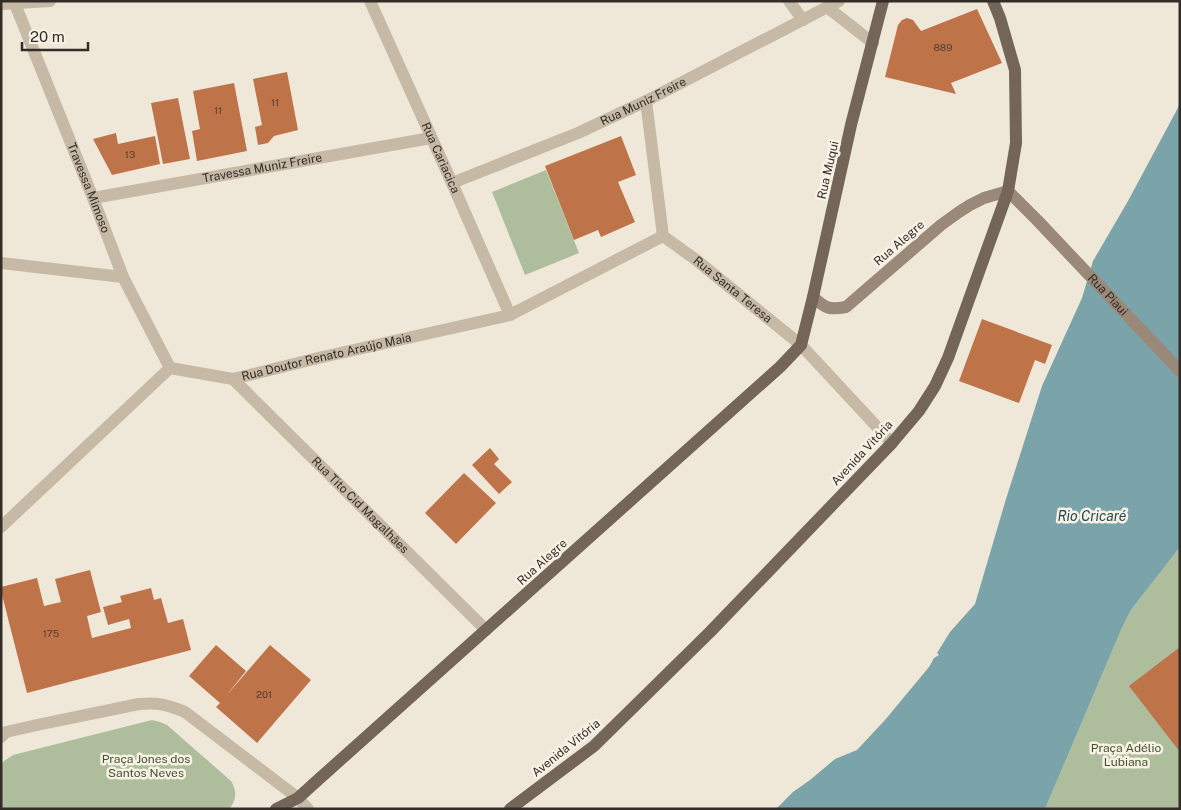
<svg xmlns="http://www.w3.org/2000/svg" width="1181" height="810" font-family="'Public Sans',sans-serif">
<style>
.green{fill:#aebd9b}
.water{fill:#7aa3aa}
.building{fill:#be7349}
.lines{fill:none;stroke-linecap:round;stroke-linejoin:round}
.street{stroke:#c6b9a6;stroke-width:12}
.secondary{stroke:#9a8878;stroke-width:12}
.primary{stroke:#746559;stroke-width:12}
.labels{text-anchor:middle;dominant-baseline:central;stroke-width:5;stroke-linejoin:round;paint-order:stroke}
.number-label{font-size:10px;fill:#563e30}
.street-label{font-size:12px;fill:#332c27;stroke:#f8f1e5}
.park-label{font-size:12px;fill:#3f502c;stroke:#f8f1e5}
.water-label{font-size:14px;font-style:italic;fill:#1f4952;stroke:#f8f1e5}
</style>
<rect width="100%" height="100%" fill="#efe8d9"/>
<path class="green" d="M546 170 579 253 525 275 492 192Z
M1180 547V809H1045L1121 630 1131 610Z
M152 720 160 722 167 725 231 781C237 791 237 800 229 809H1V765L4 761 13 755Z"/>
<path class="water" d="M1180 104V547L1131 610 1121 630 1045 809H776L793 792 810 780 835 759 857 750 885 720 929 667 934 658 939 655 937 653 950 632 975 604 1006 499 1042 386 1082 298 1093 261 1128 201Z"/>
<path class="building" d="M977 9 1002 63 951 83 956 94 885 77 898 25 902 20 907 18 913 20 921 31Z
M287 72 298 130 274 136 268 143 258 145 255 127 262 125 253 79Z
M234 83 247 151 197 161 192 131 200 129 193 91Z
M178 98 190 159 163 164 151 103Z
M116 133 118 144 155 136 160 164 112 175 93 139Z
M621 136 636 175 618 182 635 222 601 237 598 230 574 240 545 166Z
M982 319 1052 345 1045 364 1035 360 1019 403 959 381Z
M490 448 499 459 494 464 512 482 499 494 472 465Z
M464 473 496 503 456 544 425 513Z
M90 570 101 612 87 616 92 638 131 628 129 619 108 625 103 607 122 602 120 596 151 588 154 600 161 598 168 623 183 619 191 650 27 693 1 591V587L37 578 44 606 61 602 55 579Z
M216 645 246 671 225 697 270 645 311 680 257 743 216 707 220 703 189 676Z
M1180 647V752L1129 686Z"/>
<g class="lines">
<g class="street">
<path id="s1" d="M370 1 452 183 510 315"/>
<path d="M789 1 803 20"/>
<path d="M1 4 50 1"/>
<path id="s2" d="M15 4 93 198 123 277 170 368"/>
<path d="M827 7 873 43"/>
<path id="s3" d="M646 101 663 236 695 259 801 345 892 443"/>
<path id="s4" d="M452 183 578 133 646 101 839 1"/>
<path id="s5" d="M93 198 431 138"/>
<path d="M1 263 123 277"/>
<path id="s6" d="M170 368 233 379 318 358 510 315 663 236"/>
<path id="s7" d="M233 379 486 630"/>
<path d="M1 527 170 368"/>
<path d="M1 737 6 732 37 725 139 704C157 702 168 705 185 712L298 798 308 809"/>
</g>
<path class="secondary" id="s8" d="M813 297C826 309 830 310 846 307L941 225 959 212 970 205 984 198 1008 191 1037 220 1180 371"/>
<path class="primary" d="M276 809 298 798 319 779 780 367 801 345 813 297 851 125 883 1
M510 809 594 746 710 632 892 443 919 411 935 386 948 358 1008 191 1016 143 1015 70 1000 18 993 1"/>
</g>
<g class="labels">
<g class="number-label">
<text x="943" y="47">889</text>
<text x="275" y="102">11</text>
<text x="218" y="110">11</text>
<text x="130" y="154">13</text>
<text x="51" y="633">175</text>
<text x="264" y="694">201</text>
</g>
<g class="street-label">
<text stroke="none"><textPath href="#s4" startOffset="208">Rua Muniz Freire</textPath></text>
<text stroke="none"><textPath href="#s1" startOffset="172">Rua Cariacica</textPath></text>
<text stroke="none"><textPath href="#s5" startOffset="172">Travessa Muniz Freire</textPath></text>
<text transform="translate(828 170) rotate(-77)">Rua Muqui</text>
<text stroke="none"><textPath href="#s2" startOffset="198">Travessa Mimoso</textPath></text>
<text transform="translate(899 243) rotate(-41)">Rua Alegre</text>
<text stroke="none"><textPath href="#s3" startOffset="224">Rua Santa Teresa</textPath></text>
<text stroke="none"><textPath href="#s8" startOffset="382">Rua Piaui</textPath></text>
<text stroke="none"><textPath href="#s6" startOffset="160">Rua Doutor Renato Araújo Maia</textPath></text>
<text transform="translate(862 453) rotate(-47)">Avenida Vitória</text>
<text stroke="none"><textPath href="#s7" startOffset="179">Rua Tito Cid Magalhães</textPath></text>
<text transform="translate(542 562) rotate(-42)">Rua Alegre</text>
<text transform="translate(566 748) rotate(-39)">Avenida Vitória</text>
</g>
<g class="park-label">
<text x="1126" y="748">Praça Adélio<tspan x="1126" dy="14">Lubiana</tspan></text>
<text x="146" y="759">Praça Jones dos<tspan x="146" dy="14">Santos Neves</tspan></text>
</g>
<g class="water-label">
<text x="1092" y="516">Rio Cricaré</text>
</g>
</g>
<rect width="1181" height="810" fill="none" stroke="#332c27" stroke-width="5"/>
<path d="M22 42v8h66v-8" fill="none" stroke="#332c27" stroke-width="2.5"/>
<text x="30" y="42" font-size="15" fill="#332c27" stroke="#f8f1e5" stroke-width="4" paint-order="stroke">20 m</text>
</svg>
